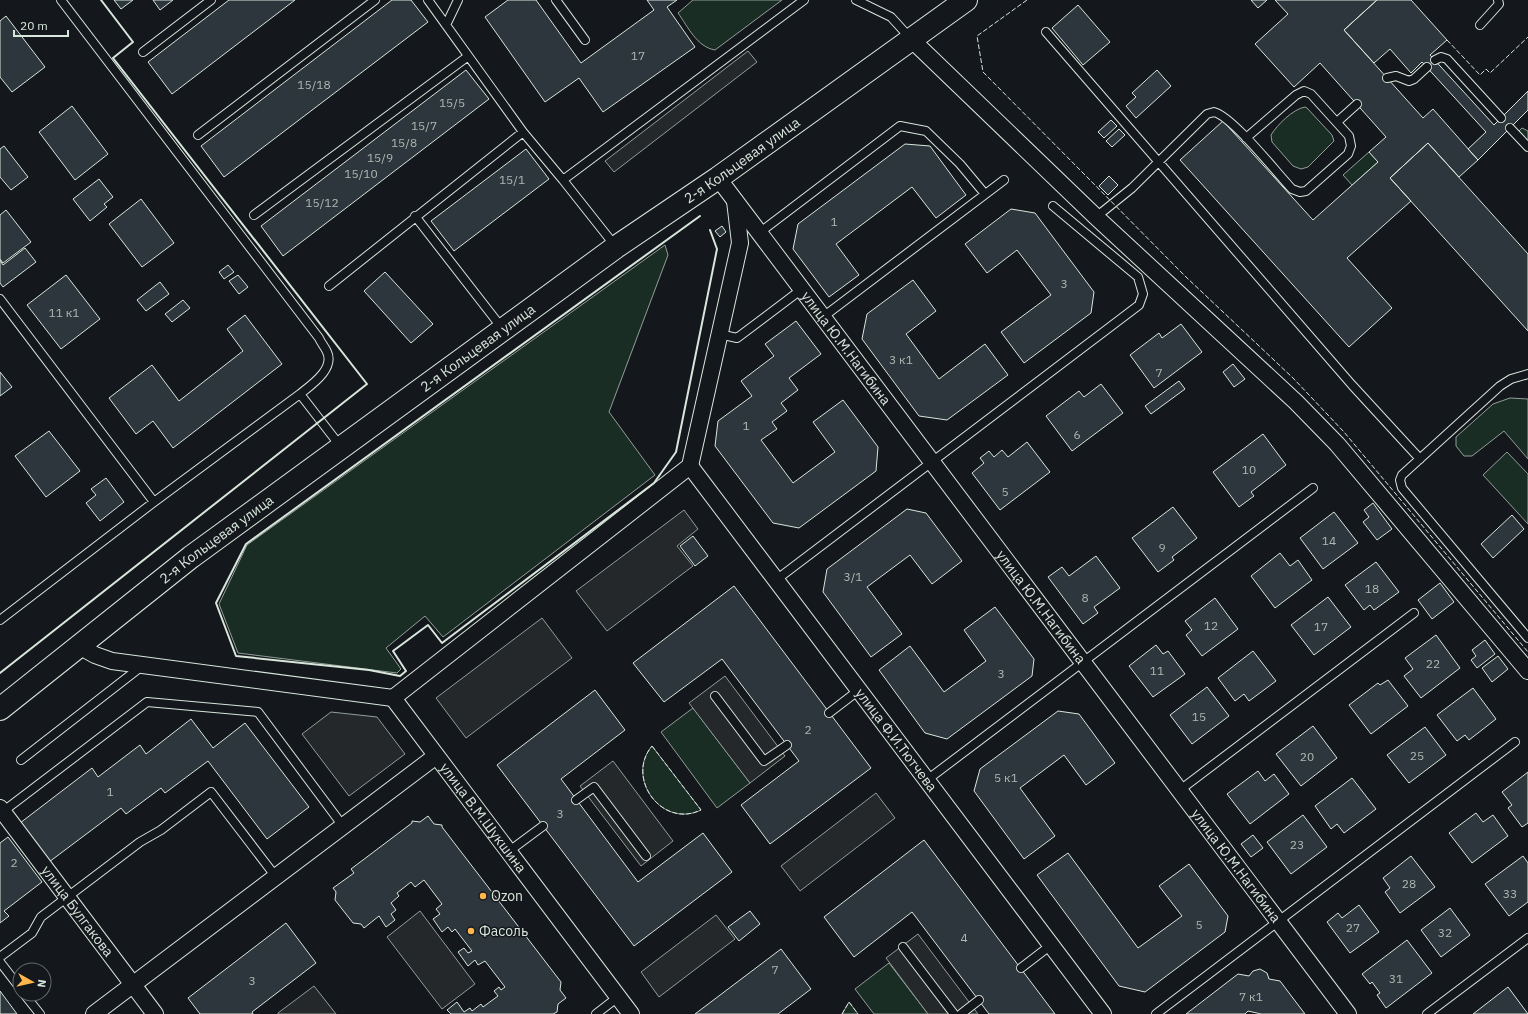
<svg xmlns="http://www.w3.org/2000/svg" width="1528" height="1014" font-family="'IBM Plex Sans',sans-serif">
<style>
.green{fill:#1a2d24;stroke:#939e99}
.parking{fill:#24282b;stroke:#939e99}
.building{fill:#2c363c;stroke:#d8e6dc}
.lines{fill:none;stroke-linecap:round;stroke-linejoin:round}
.lane-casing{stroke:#d8e6dc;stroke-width:10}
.street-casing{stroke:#d8e6dc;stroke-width:18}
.secondary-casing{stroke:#d8e6dc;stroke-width:24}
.lane{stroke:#14181c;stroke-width:8}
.street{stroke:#14181c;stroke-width:16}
.secondary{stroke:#14181c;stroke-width:22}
.fence{stroke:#d8e6dc;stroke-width:1;stroke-dasharray:5 2;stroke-linecap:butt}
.wall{stroke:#d8e6dc;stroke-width:2}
.poi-dot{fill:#ffb74d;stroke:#14181c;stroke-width:1.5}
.labels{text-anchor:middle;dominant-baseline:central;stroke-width:3;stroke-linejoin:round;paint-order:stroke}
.number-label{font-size:12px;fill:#adbab4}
.street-label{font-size:14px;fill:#d8e6dc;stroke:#14181c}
.poi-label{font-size:14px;fill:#d8e6dc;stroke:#14181c;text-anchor:start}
</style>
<rect width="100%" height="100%" fill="#14181c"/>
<path class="green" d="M693 0H782L715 50C697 47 688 27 678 13Z
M1305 107 1307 108 1332 135 1334 141 1308 167 1301 169 1293 166 1272 142 1271 135C1277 125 1293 109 1305 107Z
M1522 128 1528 131V142L1518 132Z
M1369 152 1378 162 1352 185 1343 175Z
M665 245 668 255 609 412 655 475 443 637 425 616 386 648 401 669 397 673 238 653 219 604 247 545Z
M1510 398 1528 399V459L1504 431 1472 456H1464L1456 446V437L1493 404Z
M1507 452 1528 474V524L1483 475Z
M693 708 750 783 717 808 661 732Z
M652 746 701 810C662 829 625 778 652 746Z
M889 963 928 1014H874L855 989Z
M849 1002 858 1014H842Z"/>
<path class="parking" d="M748 51 757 62 614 172 605 161Z
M684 510 698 529 677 546 693 566 607 631 576 591Z
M542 618 572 658 466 738 436 698Z
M725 676 785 756 750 783 689 703Z
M331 712 377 717 405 754 349 796 302 734Z
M613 761 673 841 641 866 580 786Z
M876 793 895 818 800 891 781 866Z
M420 911 475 984 442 1009 387 937Z
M716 915 735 939 659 997 641 972Z
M918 934 978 1014H928L886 958Z
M314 986 336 1014H278V1013Z"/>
<path class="building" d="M114 0H133L121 9Z
M153 0H173L160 10Z
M229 0H295L172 94 148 62Z
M392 0H411L428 22 224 177 201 146Z
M508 0H536L581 63 654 10 647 0H677L667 7 695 47 603 112 579 78 545 102 485 17Z
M1251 0H1267L1258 8Z
M1275 0H1377L1344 30 1423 118 1433 109 1478 160 1459 177 1428 143 1390 178 1411 201 1347 258 1392 308 1349 347 1180 160 1223 121 1313 220 1378 162 1369 152 1386 137 1320 63 1294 87 1255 44 1288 14Z
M1377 0H1411L1447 40 1430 55 1494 125 1528 91V110L1478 160 1468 149 1486 132 1422 62 1411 73 1390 49 1374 63 1344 30Z
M1078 5 1110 42 1083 65 1052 28Z
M6 16 45 67 12 92 0 77V21Z
M466 70 489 99 283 256 261 226Z
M1157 70 1171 86 1136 118 1126 106 1136 97 1132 93Z
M72 106 108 154 75 180 39 132Z
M1111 120 1117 126 1104 138 1098 132Z
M1119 129 1125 135 1112 147 1106 141Z
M1428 143 1528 254V331L1390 178Z
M905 144 930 146 966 195 936 218 912 187 836 244 859 275 829 297 793 249 798 224Z
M4 146 28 177 11 190 0 177V149Z
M526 149 549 179 454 251 431 221Z
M1109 176 1118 185 1108 195 1099 186Z
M99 179 113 197 104 204 107 207 90 221 73 199Z
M141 199 174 243 142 267 109 224Z
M1011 209 1035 213 1094 292 1091 313 1024 363 1001 332 1051 295 1017 250 987 273 965 244Z
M6 210 31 242 3 263 0 259V215Z
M722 226 726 232 720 237 715 231Z
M25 248 36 262 3 287 0 283V260L3 265Z
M228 265 234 272 224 279 219 272Z
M385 272 433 324 411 343 364 291Z
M66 275 100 319 61 349 27 305Z
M238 275 248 287 239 294 229 281Z
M913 280 936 311 906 334 939 379 985 344 1008 375 947 420 919 416 862 339 867 314Z
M160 282 169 294 146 311 137 300Z
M183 300 190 308 172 322 165 314Z
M245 315 282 364 173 448 153 421 136 434 109 398 152 365 179 401 243 351 227 329Z
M796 321 821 354 789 378 798 390 781 403 787 411 772 422 777 429 761 440 793 483 835 452 813 422 843 400 878 447 876 471 799 528 773 523 715 446 718 421 752 396 741 381 774 356 765 344Z
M1181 324 1202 352 1154 388 1130 355 1159 333 1162 338Z
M1233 364 1245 379 1234 387 1223 372Z
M0 372 12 387 0 396Z
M1179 381 1185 389 1151 414 1145 406Z
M1101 384 1123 413 1072 451 1046 416 1079 391 1084 397Z
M49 431 80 471 46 497 15 456Z
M1263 434 1286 465 1251 492 1254 496 1239 507 1213 472Z
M1027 442 1050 472 1000 510 972 473 984 463 980 458 989 451 994 457 1002 450 1008 457Z
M106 478 124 502 100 521 86 503 96 495 91 489Z
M1373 503 1392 529 1377 540 1363 522 1369 517 1364 510Z
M1173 507 1197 538 1172 557 1174 560 1158 572 1132 538Z
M907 509 926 513 962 561 932 584 910 555 867 587 902 634 871 657 823 592 827 569Z
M1334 512 1358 543 1323 569 1300 538Z
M1512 515 1524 529 1493 558 1481 544Z
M693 536 708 556 695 566 680 546Z
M1280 553 1290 566 1298 560 1312 580 1275 608 1251 576Z
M1096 556 1120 588 1094 607 1098 613 1083 624 1048 577 1062 567 1069 576Z
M1376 562 1399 592 1374 610 1370 605 1364 610 1345 585Z
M1440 583 1454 602 1432 619 1418 600Z
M734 586 871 768 770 844 741 805 799 761 722 659 664 702 633 663Z
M1328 597 1351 627 1314 655 1291 625Z
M1215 598 1238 629 1202 656 1186 635 1192 630 1185 621Z
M995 607 1034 659 1032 676 947 739 925 733 879 670 910 646 944 692 986 661 964 630Z
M1436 635 1460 668 1421 698 1404 676 1413 669 1405 658Z
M1485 640 1495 654 1477 668 1471 660 1476 656 1472 650Z
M1156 645 1163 654 1168 651 1185 674 1153 697 1129 666Z
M1253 651 1276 681 1249 701 1244 694 1235 701 1218 678Z
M1498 656 1508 669 1492 682 1482 668Z
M1388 680 1408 706 1371 734 1349 705 1378 683 1380 685Z
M1207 687 1229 716 1192 744 1170 715Z
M1473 688 1496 719 1469 740 1465 735 1457 741 1437 715Z
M595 690 625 730 561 779 638 882 703 833 732 872 634 946 497 765Z
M1058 711 1079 714 1115 763 1086 785 1064 755 1020 788 1055 836 1024 859 974 791 980 769Z
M191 719 213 748 245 723 309 807 267 839 208 761 165 793 161 788 126 814 121 808 49 862 20 823 92 768 98 777 140 745 146 754Z
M1313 726 1337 758 1301 786 1276 754Z
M1425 727 1446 755 1409 783 1387 755Z
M1258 771 1265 781 1274 774 1289 794 1250 824 1227 794Z
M1528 772V823L1522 827 1508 808 1512 805 1502 792Z
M1352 778 1376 809 1344 833 1337 824 1331 829 1315 806Z
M1476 813 1483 822 1493 815 1508 836 1472 863 1449 833Z
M1303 815 1327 847 1291 874 1267 842Z
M428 816 434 824 442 825V827L561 982 560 990 566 998 558 1004 557 1012 553 1014H451L447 1010 457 1002 464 1012 470 1008 472 1011 481 1004 483 1007 498 996 494 991 499 987 501 990 505 987 485 961 478 965 475 960 468 966 458 952 464 948 468 953 472 951 455 929 452 932 448 927 442 932 433 919 440 914 436 909 442 904 424 880 415 887 411 882 397 893 399 896 391 903 396 910 391 914 395 920 386 927 379 916 364 928 361 924 353 923 335 900 336 892 333 888 354 873 351 869 412 823V821L420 822Z
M1253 835 1263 848 1251 857 1241 844Z
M8 837 42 882 4 911 9 916 0 923V843Z
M924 840 1055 1014H989L912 912 854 957 824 917Z
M1068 853 1138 948 1182 916 1159 886 1189 864 1228 916 1225 932 1145 992 1119 986 1037 875Z
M1411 856 1435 887 1400 913 1385 892 1390 888 1383 878Z
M1523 856 1528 863V902L1509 916 1485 884Z
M1359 905 1379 932 1350 953 1327 922 1338 913 1342 918Z
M1450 908 1470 935 1441 957 1421 930Z
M750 911 760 924 739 941 728 927Z
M286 923 316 963 252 1012 253 1014H200L188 998Z
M1407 940 1432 973 1386 1008 1377 995 1380 993 1372 982 1370 984 1362 974Z
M781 949 811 989 778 1014H695Z
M1260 969 1267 973 1269 979 1280 981 1305 1014H1261L1248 1011 1245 1014H1186L1238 974 1249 976 1253 971Z
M1508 987 1528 1014H1473Z
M0 991 17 1014H0Z"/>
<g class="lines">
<g class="lane-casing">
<path id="lane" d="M428 0 523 132 563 180 804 0
M556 0 585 40
M856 0 891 17 911 39
M446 25 458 0
M1480 25 1499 4 1498 0
M1046 32 1352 385 1420 459
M143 52 211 0
M1435 60 1441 57 1447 59 1501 118
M1387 78 1396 76 1409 81 1414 79 1427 67
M1337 122 1357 104
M1510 128 1528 147
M198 135 375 0
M563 180 616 247
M254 215 467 57
M415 216 502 328
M1096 217 1132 188 1207 114 1214 112C1233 117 1276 172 1292 189L1300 192 1306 191 1348 154 1351 146 1349 136 1311 94 1304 91 1296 95 1246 138
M759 233 900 126 926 131 960 164 985 194
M329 286 523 132
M0 299 154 502
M823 317 1004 180
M719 334 737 338 802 289
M1528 374 1511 379 1500 386 1402 475 1400 480 1402 488 1528 638
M300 394 341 447
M776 580 1139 305 1143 294 1138 277 1053 206
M0 620 154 502 300 394C311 385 335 369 327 352 325 347 321 343 319 338L61 0
M715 696 764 761 787 745
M829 713 859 690
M21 760 142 666
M927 780 1313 488
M1180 790 1414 613
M576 800 594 787 646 856
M1 813 147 702 258 712 343 826
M508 852 543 826
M903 947 954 1014
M0 957 32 933 41 917 140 842 161 830 211 792 276 877
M0 962 20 988
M1021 968 1051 945
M24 994 40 1014
M596 1014 618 997
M961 1014 979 1000
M1156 1014 1515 742
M1427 1014 1528 938"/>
</g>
<g class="street-casing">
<g id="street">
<path d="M911 39 1096 217 1296 402 1337 444 1528 671"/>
<path id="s1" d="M718 178 1348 1014"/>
<path id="s2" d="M690 466 1103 1014"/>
<path d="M79 646 95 655 112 661 393 698 690 466 740 243 735 201"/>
<path id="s3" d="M393 698 631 1014"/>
<path id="s4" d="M0 808 155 1014"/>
<path d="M94 1014 436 756"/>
</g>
</g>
<g class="secondary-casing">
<g id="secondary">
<path id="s5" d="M0 709 191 557 616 247 718 178 966 0"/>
</g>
</g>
<use href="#lane" class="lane"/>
<use href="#street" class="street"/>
<use href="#secondary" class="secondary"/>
<path class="fence" d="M1027 0 977 36 983 72 1186 277 1293 378 1344 432 1528 652
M1447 40 1480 75 1486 69 1490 73 1528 37
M652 746 701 810C662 829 625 778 652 746Z
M842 1014 849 1002 858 1014"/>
<path class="wall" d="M700 216 246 544 216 603 236 656 369 670 400 676 406 671 393 651 428 625 442 643 654 483 676 452 717 249 710 230
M0 673 367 384 113 58 133 42 101 0"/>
</g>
<g class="poi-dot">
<circle cx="483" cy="896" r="4"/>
<circle cx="471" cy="931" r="4"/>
</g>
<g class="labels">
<g class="number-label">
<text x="638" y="55">17</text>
<text x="314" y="84">15/18</text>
<text x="452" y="102">15/5</text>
<text x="424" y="125">15/7</text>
<text x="404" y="142">15/8</text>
<text x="380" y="157">15/9</text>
<text x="361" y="173">15/10</text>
<text x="512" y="179">15/1</text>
<text x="322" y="202">15/12</text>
<text x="834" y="221">1</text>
<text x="1064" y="283">3</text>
<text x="64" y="312">11 к1</text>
<text x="901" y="359">3 к1</text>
<text x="1159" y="372">7</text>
<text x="746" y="425">1</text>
<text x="1077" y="434">6</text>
<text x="1249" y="469">10</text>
<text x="1005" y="491">5</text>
<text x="1329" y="540">14</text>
<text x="1162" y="547">9</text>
<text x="853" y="576">3/1</text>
<text x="1372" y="588">18</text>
<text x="1085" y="597">8</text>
<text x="1211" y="625">12</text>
<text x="1321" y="626">17</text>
<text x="1433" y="663">22</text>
<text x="1157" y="670">11</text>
<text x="1001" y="673">3</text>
<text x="1199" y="716">15</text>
<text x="808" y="729">2</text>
<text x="1417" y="755">25</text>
<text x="1307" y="756">20</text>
<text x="1006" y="777">5 к1</text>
<text x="110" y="791">1</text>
<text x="560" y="813">3</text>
<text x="1297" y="844">23</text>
<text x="14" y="862">2</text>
<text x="1409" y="883">28</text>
<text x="1510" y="893">33</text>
<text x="1199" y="924">5</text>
<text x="1353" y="927">27</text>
<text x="1445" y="932">32</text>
<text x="964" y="937">4</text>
<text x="775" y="969">7</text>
<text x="1396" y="978">31</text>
<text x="252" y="980">3</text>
<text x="1251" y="996">7 к1</text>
</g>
<g class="street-label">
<text stroke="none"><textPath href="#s5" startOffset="923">2-я Кольцевая улица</textPath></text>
<text stroke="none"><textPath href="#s5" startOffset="599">2-я Кольцевая улица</textPath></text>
<text stroke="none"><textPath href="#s1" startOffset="213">улица Ю.М.Нагибина</textPath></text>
<text stroke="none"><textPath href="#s5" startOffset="275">2-я Кольцевая улица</textPath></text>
<text stroke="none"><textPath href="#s1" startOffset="537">улица Ю.М.Нагибина</textPath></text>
<text stroke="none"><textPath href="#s2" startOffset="343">улица Ф.И.Тютчева</textPath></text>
<text stroke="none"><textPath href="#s3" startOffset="150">улица В.М.Шукшина</textPath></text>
<text stroke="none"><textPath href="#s1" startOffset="861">улица Ю.М.Нагибина</textPath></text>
<text stroke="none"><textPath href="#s4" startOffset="129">улица Булгакова</textPath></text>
</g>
<g class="poi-label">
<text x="491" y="896">Ozon</text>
<text x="479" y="931">Фасоль</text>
</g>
</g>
<g transform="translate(32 982) rotate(98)"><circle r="19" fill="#14181c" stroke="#626a69"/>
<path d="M0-3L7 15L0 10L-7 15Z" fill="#ffb74d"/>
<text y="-6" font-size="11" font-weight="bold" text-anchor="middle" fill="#d8e6dc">N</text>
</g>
<path d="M14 30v6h54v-6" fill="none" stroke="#d8e6dc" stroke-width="2"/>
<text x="20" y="30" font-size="12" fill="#d8e6dc" stroke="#14181c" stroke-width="3" paint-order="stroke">20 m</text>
</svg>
